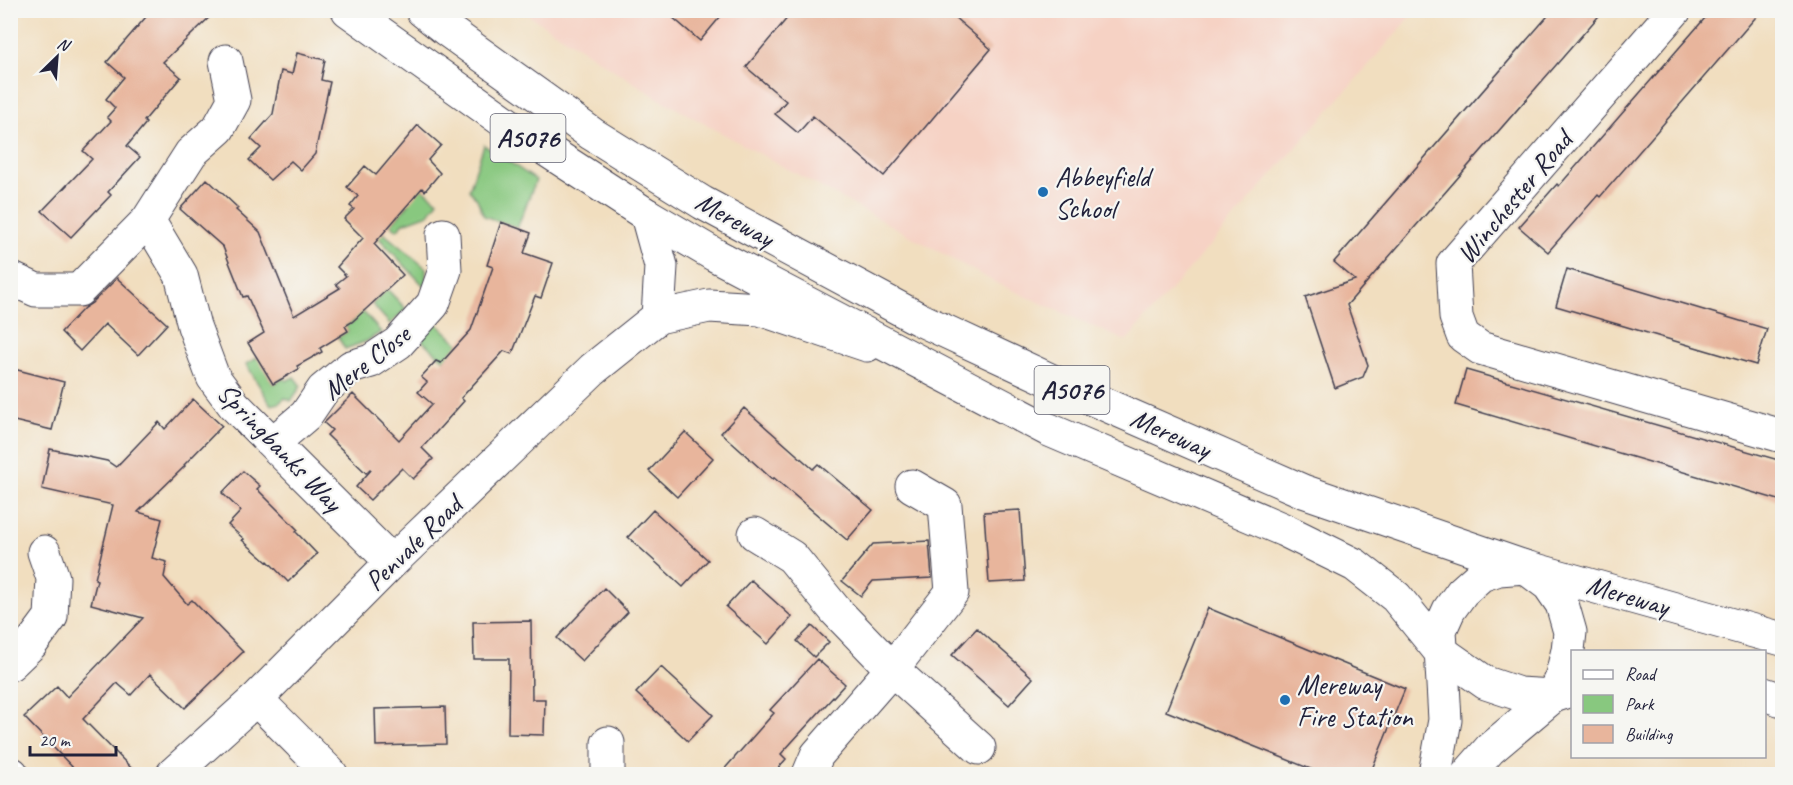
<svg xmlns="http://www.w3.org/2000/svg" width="1793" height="785" font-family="Caveat,sans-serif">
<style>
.built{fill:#f6d2c4}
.green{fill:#88c87f;stroke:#55755d;stroke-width:1.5}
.building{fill:#e8b59c}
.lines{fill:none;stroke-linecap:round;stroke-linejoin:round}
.minor-casing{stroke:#413e4f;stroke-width:35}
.highway-casing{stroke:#413e4f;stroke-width:35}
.minor{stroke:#fff;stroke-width:33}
.highway{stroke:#fff;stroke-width:33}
.poi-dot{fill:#1f6fb2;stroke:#f6f6f2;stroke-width:2}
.labels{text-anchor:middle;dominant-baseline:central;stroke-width:4.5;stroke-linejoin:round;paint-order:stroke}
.shield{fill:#f6f6f2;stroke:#626272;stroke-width:1.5}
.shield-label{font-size:27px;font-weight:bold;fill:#22223b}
.poi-label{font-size:28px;fill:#22223b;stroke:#f6f6f2;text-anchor:start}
.street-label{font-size:28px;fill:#22223b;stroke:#f6f6f2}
</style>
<rect width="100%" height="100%" fill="#f6f6f2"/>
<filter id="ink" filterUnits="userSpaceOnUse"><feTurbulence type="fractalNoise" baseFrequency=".0167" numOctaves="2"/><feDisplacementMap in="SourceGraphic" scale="12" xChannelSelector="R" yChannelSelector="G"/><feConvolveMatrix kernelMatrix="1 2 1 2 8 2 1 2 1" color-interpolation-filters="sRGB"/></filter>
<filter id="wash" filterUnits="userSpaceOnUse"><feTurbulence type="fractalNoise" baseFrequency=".008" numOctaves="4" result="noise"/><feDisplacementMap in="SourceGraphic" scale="24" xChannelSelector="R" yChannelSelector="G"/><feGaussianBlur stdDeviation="1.35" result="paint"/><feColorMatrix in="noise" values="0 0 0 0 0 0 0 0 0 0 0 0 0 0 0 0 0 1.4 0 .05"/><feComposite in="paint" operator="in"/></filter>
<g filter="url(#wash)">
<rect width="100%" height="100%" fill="#f1debf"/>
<path class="built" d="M522 11H1416L1126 341 998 284 661 100Z"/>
<path class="green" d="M484 145 536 180 517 228 484 216 477 199 469 190Z
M417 184 438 201 429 214 404 223 397 230 391 224 409 204 401 196Z
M382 232 426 268V288L377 236Z
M387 289 406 309 390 324 372 304Z
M357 305 381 332 367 341 345 349 338 337 348 331 345 326 356 320 351 311Z
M435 322 459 344 444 360 420 339Z
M258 357 273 384 284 378 286 381 294 377 301 386 291 401 285 398 279 403 271 405 246 364Z"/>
<g id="blocks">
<path class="building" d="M152 10H217L163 62 181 77 144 121 146 123 127 146 140 157 108 192 111 195 71 237 42 211 92 159 83 151 111 121 107 117 115 108 106 99 124 77 107 62Z
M664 10H726L700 41Z
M794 10H946L991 49 884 176 813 116 798 133 775 114 786 101 746 67Z
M1553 10H1604L1347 305 1368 365 1363 377 1335 388 1305 297 1355 280 1334 262Z
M1712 10H1762L1600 197 1598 195 1548 252 1519 227 1557 184 1559 186Z
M297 53 325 60 321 80 330 82 327 95 315 154 301 170 291 161 270 180 249 160 261 148 251 139 273 114 281 71 292 74Z
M418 125 441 145 428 160 440 173 425 191 422 188 374 244 403 275 352 322 345 326 348 331 320 348 322 352 297 366 299 369 273 384 248 343 264 333 247 296 243 297 223 247 180 209 207 179 238 208 236 210 260 232 294 316 340 288 336 284 346 276 337 267 363 238 344 219 354 209 350 206 358 196 347 187 365 166 376 175Z
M501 222 531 233 524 253 553 263 541 298 535 296 512 354 504 351 461 398 464 401 422 448 433 459 413 479 402 468 370 500 356 487 371 470 370 469 366 473 327 435 332 430 324 423 353 394 399 440 432 404 418 392 427 382 421 377 436 361 441 363 471 330 493 267 487 265Z
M1567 269 1767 329 1756 365 1556 306Z
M117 278 167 324 138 355 105 324 80 351 61 332 84 308 92 303Z
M10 368 64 382 52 430 10 420Z
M1466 370 1782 461V501L1456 405Z
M193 399 222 426 184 465 185 466 138 512 162 519 152 558 167 562 164 577 187 604 192 600 243 652 185 708 150 674 131 695 117 683 83 719 137 774H79L24 717 57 686 67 697 143 618 91 604 97 580 95 579 113 505 42 489 50 449 107 461 116 467 159 422 165 429Z
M744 408 813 469 818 464 873 510 847 540 774 478 772 479 721 433Z
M685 432 713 458 677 497 649 471Z
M243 471 260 486 257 489 298 530 296 532 317 554 288 582 268 561 267 562 242 540 244 539 228 525 241 511 222 493Z
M653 510 708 560 683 587 628 537Z
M1020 510 1025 581 989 583 984 512Z
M929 541 932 578 873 581 861 596 842 581 873 544Z
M751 580 792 617 768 644 726 607Z
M604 588 628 612 582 661 557 638Z
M1208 608 1405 689 1370 774H1323L1166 711Z
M531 621 532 699H545L544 735 508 734 509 659H474L473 622Z
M812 626 829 642 814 657 797 641Z
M977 628 1033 678 1009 705 952 655Z
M817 659 845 684 781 754 786 759 773 774H720L774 713 770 710Z
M661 667 713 715 688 741 636 693Z
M445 707 446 744 376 746 375 709Z"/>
</g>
</g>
<g filter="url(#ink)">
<use href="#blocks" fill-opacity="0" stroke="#413e4f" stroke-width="1.5"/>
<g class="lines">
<g class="minor-casing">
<path id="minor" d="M1675 10 1453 264 1456 317 1463 336 1480 348 1782 436
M647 215 661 266 658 317
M148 220 181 275 194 326 213 377 234 405 392 562
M10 278 36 290H79L148 220 191 153 218 129 234 100 226 61
M273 443 306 415 323 390 351 367 371 361 398 343 433 304 445 270 443 235
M755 534 792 557 836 611 892 669 979 748
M10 664 31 644 51 617 53 578 44 552
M256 699 331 774
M608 743V774
M10 773 12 774
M173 774 256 699 392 562 593 369 658 317 709 306 760 309 867 345
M809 774 817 755 892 669 952 592 945 505 912 486
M1435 774 1445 720 1440 630 1449 610 1462 592 1481 575 1499 569 1525 567 1549 585 1562 604 1570 632 1568 650 1562 675 1553 696 1490 749 1468 774"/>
</g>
<g class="highway-casing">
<path id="highway" d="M348 10 519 132 647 215 715 255 1047 429 1284 530 1355 565 1396 597 1439 650 1486 683 1519 694 1553 696 1572 690
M422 10 447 30 592 134 703 203 919 319 1065 387 1303 491 1525 567 1782 639
M1764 694 1782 700"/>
</g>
<use href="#minor" class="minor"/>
<use href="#highway" class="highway"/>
</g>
</g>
<g class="poi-dot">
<circle cx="1043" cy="192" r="6"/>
<circle cx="1285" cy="700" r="6"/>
</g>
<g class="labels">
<g class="shield">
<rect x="490.5" y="114" width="75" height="48" rx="4.5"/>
<rect x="1034.5" y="366" width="75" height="48" rx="4.5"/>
</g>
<g class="shield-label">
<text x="528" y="138">A5076</text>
<text x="1072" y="390">A5076</text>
</g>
<g class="poi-label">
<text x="1055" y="176">Abbeyfield<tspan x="1055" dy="32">School</tspan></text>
<text x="1297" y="684">Mereway<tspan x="1297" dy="32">Fire Station</tspan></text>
</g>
<g class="street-label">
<text transform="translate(1514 197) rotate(-50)">Winchester Road</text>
<text transform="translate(735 219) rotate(29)">Mereway</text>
<text transform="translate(366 362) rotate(-38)">Mere Close</text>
<text transform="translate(1171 433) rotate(24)">Mereway</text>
<text transform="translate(280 447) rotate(46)">Springbanks Way</text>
<text transform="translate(413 543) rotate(-44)">Penvale Road</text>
<text transform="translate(1628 595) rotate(16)">Mereway</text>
</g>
</g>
<rect width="1793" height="785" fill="none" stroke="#f6f6f2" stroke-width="36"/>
<rect x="1571" y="650" width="195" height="108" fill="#f6f6f2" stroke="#a1a1a9" stroke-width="1.5"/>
<rect x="1583" y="670" width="30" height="9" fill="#ffffff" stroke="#a1a1a9" stroke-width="1.5"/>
<text x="1625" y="680" font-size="18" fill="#22223b">Road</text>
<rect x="1583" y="695" width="30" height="18" fill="#88c87f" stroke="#a1a1a9" stroke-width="1.5"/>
<text x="1625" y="710" font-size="18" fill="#22223b">Park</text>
<rect x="1583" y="725" width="30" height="18" fill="#e8b59c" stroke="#a1a1a9" stroke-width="1.5"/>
<text x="1625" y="740" font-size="18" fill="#22223b">Building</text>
<g transform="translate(57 57) rotate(25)" stroke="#f6f6f2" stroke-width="4.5" paint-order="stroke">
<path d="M0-4.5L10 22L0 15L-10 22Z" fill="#22223b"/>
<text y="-9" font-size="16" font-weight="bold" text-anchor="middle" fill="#22223b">N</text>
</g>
<path d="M30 746v9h86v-9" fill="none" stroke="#22223b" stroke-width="3"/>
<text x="39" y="746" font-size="18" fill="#22223b" stroke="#f6f6f2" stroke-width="4.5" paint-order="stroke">20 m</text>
</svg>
